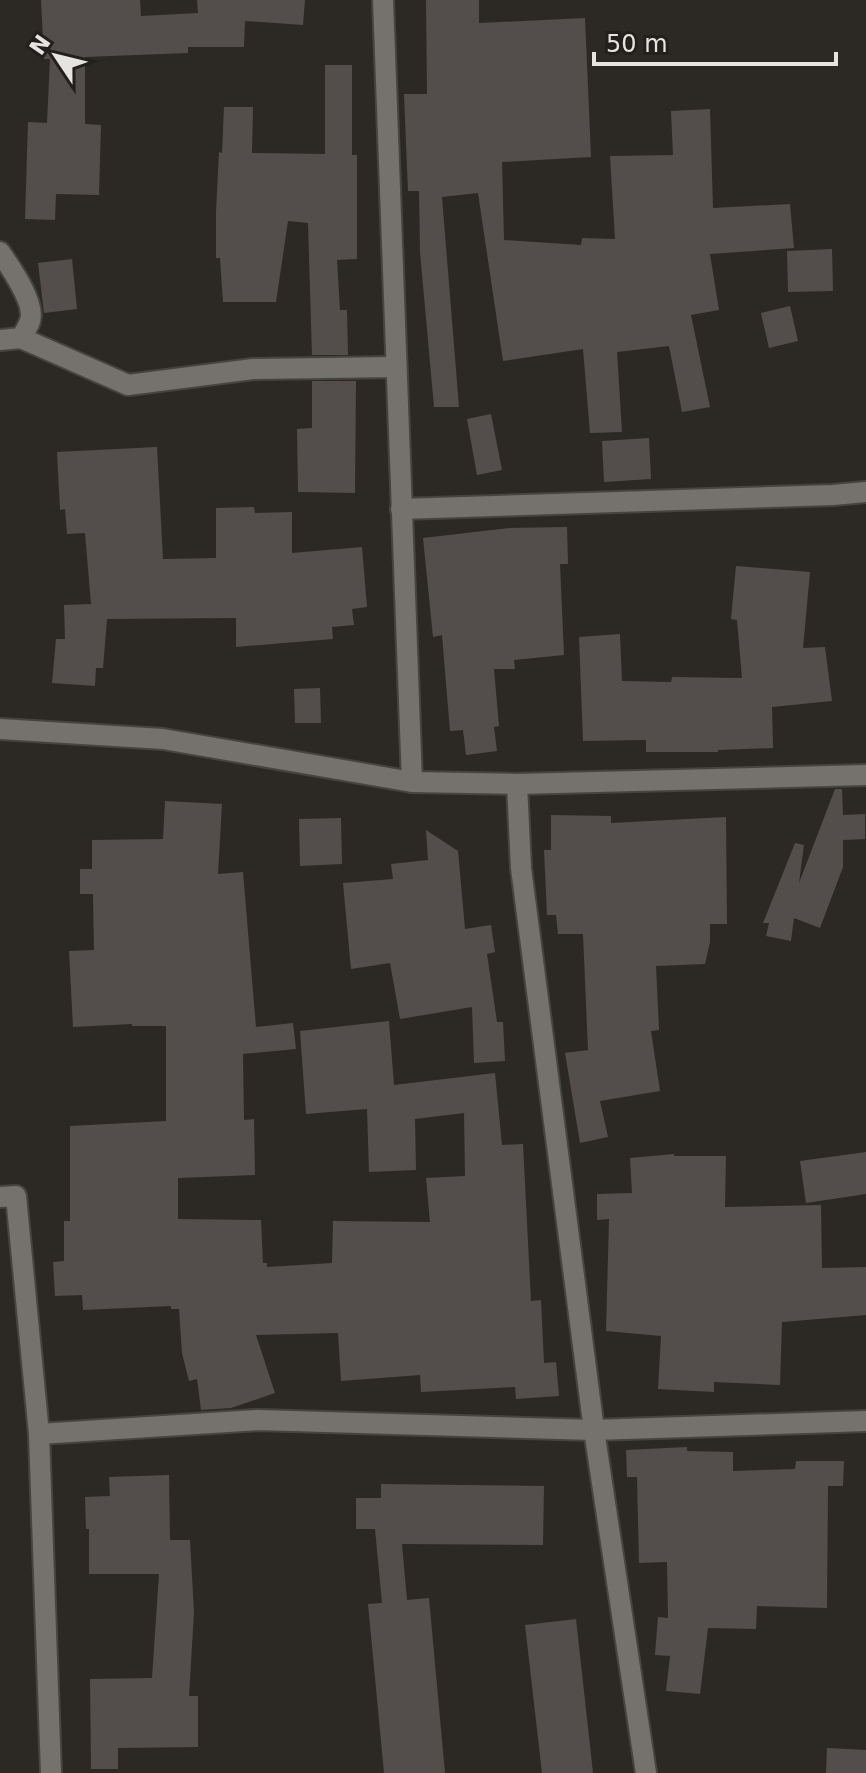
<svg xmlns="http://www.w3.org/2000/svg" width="866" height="1773" viewBox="0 0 866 1773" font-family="'DejaVu Sans',sans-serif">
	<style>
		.building { fill: #534e4c }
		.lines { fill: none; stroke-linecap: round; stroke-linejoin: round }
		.street-casing { stroke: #464441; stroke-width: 24 }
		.street { stroke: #75726e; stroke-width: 20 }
	</style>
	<rect width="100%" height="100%" fill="#2c2925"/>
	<g class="building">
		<path d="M 41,0 L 140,0 L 141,16 L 198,13 L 197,0 L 305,0 L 303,25 L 245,21 L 244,47 L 188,47 L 188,53 L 85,57 L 85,124 L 101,125 L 99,195 L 56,194 L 55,220 L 25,219 L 28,122 L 47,123 L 50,59 L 44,59 Z"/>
		<path d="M 426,0 L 479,0 L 479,23 L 585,18 L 591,157 L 502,162 L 504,240 L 581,245 L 582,238 L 615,239 L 610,156 L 673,155 L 671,111 L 710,109 L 713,208 L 790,204 L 794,248 L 710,254 L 719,310 L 691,315 L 710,407 L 682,412 L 669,346 L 617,352 L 622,432 L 590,433 L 583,349 L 503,361 L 478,193 L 442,197 L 459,407 L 434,407 L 420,252 L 419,191 L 408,191 L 404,94 L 427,94 Z"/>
		<path d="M 325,65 L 352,65 L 352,155 L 357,155 L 357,259 L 337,260 L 340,310 L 347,310 L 348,355 L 312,355 L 308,223 L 288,221 L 276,302 L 223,302 L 220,258 L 216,258 L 216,212 L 219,152 L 222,153 L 224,107 L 253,107 L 252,153 L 325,154 Z"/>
		<path d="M 832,249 L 833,291 L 788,292 L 787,251 Z"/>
		<path d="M 72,259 L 77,309 L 44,313 L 38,263 Z"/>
		<path d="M 790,306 L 798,341 L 769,348 L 761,313 Z"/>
		<path d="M 312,381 L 356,381 L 355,493 L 298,492 L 297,429 L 312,428 Z"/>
		<path d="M 491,414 L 502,470 L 477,475 L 467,419 Z"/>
		<path d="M 649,438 L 651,479 L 604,482 L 602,441 Z"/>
		<path d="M 157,447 L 163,559 L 216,558 L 216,508 L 254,507 L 255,513 L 292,512 L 292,553 L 362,547 L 367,607 L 352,609 L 354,625 L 332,627 L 333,639 L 236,647 L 236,618 L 107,619 L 103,668 L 96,668 L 95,686 L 52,683 L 56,639 L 65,639 L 64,605 L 91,604 L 85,533 L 67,534 L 65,509 L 60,510 L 57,452 Z"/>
		<path d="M 567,527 L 568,564 L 560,564 L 564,655 L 514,660 L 515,669 L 494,669 L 499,726 L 494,727 L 497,751 L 466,755 L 463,730 L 450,731 L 442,635 L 433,637 L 423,538 L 509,528 Z"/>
		<path d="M 736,566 L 810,572 L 803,648 L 825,647 L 832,701 L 772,707 L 773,748 L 718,750 L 718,752 L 646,752 L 646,740 L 583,741 L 579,637 L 620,634 L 622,681 L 671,682 L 672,677 L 742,678 L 737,620 L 731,619 Z"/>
		<path d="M 320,688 L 321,723 L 295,723 L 294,689 Z"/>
		<path d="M 835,789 L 842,789 L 843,815 L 865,814 L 865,839 L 843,840 L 843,867 L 820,928 L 794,918 L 791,941 L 766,936 L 769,923 L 763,923 L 795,843 L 804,845 L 799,883 Z"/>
		<path d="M 165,801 L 222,804 L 218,874 L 243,872 L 256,1027 L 293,1023 L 296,1049 L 243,1054 L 244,1120 L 254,1119 L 255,1175 L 178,1178 L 178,1219 L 261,1220 L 263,1263 L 267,1263 L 267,1267 L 332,1263 L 333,1221 L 430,1222 L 426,1178 L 465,1176 L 464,1113 L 415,1119 L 416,1170 L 369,1172 L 367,1109 L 306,1114 L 300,1031 L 389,1021 L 394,1085 L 495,1073 L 502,1145 L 523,1144 L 531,1301 L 541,1300 L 544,1363 L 556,1362 L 559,1396 L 516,1399 L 515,1387 L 421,1392 L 420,1375 L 341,1381 L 338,1333 L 256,1335 L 275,1393 L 231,1408 L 201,1410 L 197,1379 L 189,1381 L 182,1353 L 179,1309 L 171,1309 L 171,1306 L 83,1310 L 82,1295 L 55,1296 L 53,1262 L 64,1261 L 64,1221 L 70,1221 L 70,1126 L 166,1121 L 166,1026 L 132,1026 L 132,1024 L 73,1027 L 69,951 L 94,950 L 93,894 L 80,894 L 80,869 L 92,869 L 92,840 L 163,839 Z"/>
		<path d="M 551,815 L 611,816 L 611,823 L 726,817 L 727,924 L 710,924 L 710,942 L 705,964 L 656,966 L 659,1030 L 651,1031 L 660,1091 L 600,1101 L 608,1137 L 580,1143 L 565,1053 L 588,1050 L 583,934 L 558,934 L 556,915 L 547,915 L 544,850 L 551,850 Z"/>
		<path d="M 341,818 L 342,864 L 300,866 L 299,819 Z"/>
		<path d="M 426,830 L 458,851 L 465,929 L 491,925 L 495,952 L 487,954 L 497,1022 L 503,1022 L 505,1061 L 474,1063 L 472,1007 L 400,1019 L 390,963 L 351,969 L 343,883 L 393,879 L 391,864 L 428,860 Z"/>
		<path d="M 866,1152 L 866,1194 L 806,1203 L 800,1161 Z"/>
		<path d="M 674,1154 L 674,1156 L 726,1156 L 725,1207 L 821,1205 L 822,1268 L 866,1267 L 866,1315 L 782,1322 L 780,1385 L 714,1382 L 714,1392 L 658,1389 L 661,1336 L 606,1331 L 609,1219 L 597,1220 L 597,1194 L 632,1193 L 630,1158 Z"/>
		<path d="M 687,1447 L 687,1451 L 733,1452 L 733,1471 L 795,1469 L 796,1461 L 844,1461 L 843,1486 L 828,1486 L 827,1608 L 757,1606 L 756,1629 L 708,1628 L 700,1694 L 666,1691 L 670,1656 L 655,1655 L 658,1617 L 668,1618 L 667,1562 L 639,1563 L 637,1477 L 627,1477 L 626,1450 Z"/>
		<path d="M 169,1475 L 170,1540 L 190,1540 L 194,1612 L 189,1696 L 198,1696 L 198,1747 L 118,1748 L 118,1769 L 91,1769 L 90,1679 L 152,1678 L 159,1574 L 89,1574 L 89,1529 L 86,1529 L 85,1497 L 110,1496 L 109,1477 Z"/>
		<path d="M 381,1484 L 544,1486 L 543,1545 L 402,1544 L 407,1600 L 429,1598 L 445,1773 L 384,1773 L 368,1604 L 382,1603 L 375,1529 L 356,1529 L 356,1498 L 381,1498 Z"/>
		<path d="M 576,1619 L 593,1773 L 542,1773 L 525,1625 Z"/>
		<path d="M 827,1748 L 866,1750 L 866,1773 L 826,1773 Z"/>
	</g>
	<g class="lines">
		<g class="street-casing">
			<g id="street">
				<path d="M 383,0 L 412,782 L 517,784 L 521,868 L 594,1430 L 646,1773"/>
				<path d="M 0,252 C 10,267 36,303 30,321 C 28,327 24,333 21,338 L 0,340"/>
				<path d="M 21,338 L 128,385 L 253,369 L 396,367"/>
				<path d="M 401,509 L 833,495 L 866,492"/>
				<path d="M 0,729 L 163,739 L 412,782"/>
				<path d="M 517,784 L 866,775"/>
				<path d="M 0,1197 L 16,1196 L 39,1434 L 51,1773"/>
				<path d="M 39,1434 L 258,1420 L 594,1430 L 866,1421"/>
			</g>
		</g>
		<use href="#street" class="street"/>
	</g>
	<g transform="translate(56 56) rotate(305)" stroke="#221f1c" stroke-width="6" paint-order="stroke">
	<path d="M0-6L14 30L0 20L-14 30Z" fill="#e6e4e1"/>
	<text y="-12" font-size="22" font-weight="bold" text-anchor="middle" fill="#e6e4e1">N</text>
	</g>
	<path d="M594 52v12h242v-12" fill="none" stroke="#e6e4e1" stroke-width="4"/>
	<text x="606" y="52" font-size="24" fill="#e6e4e1" stroke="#221f1c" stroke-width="6" paint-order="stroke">50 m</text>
</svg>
